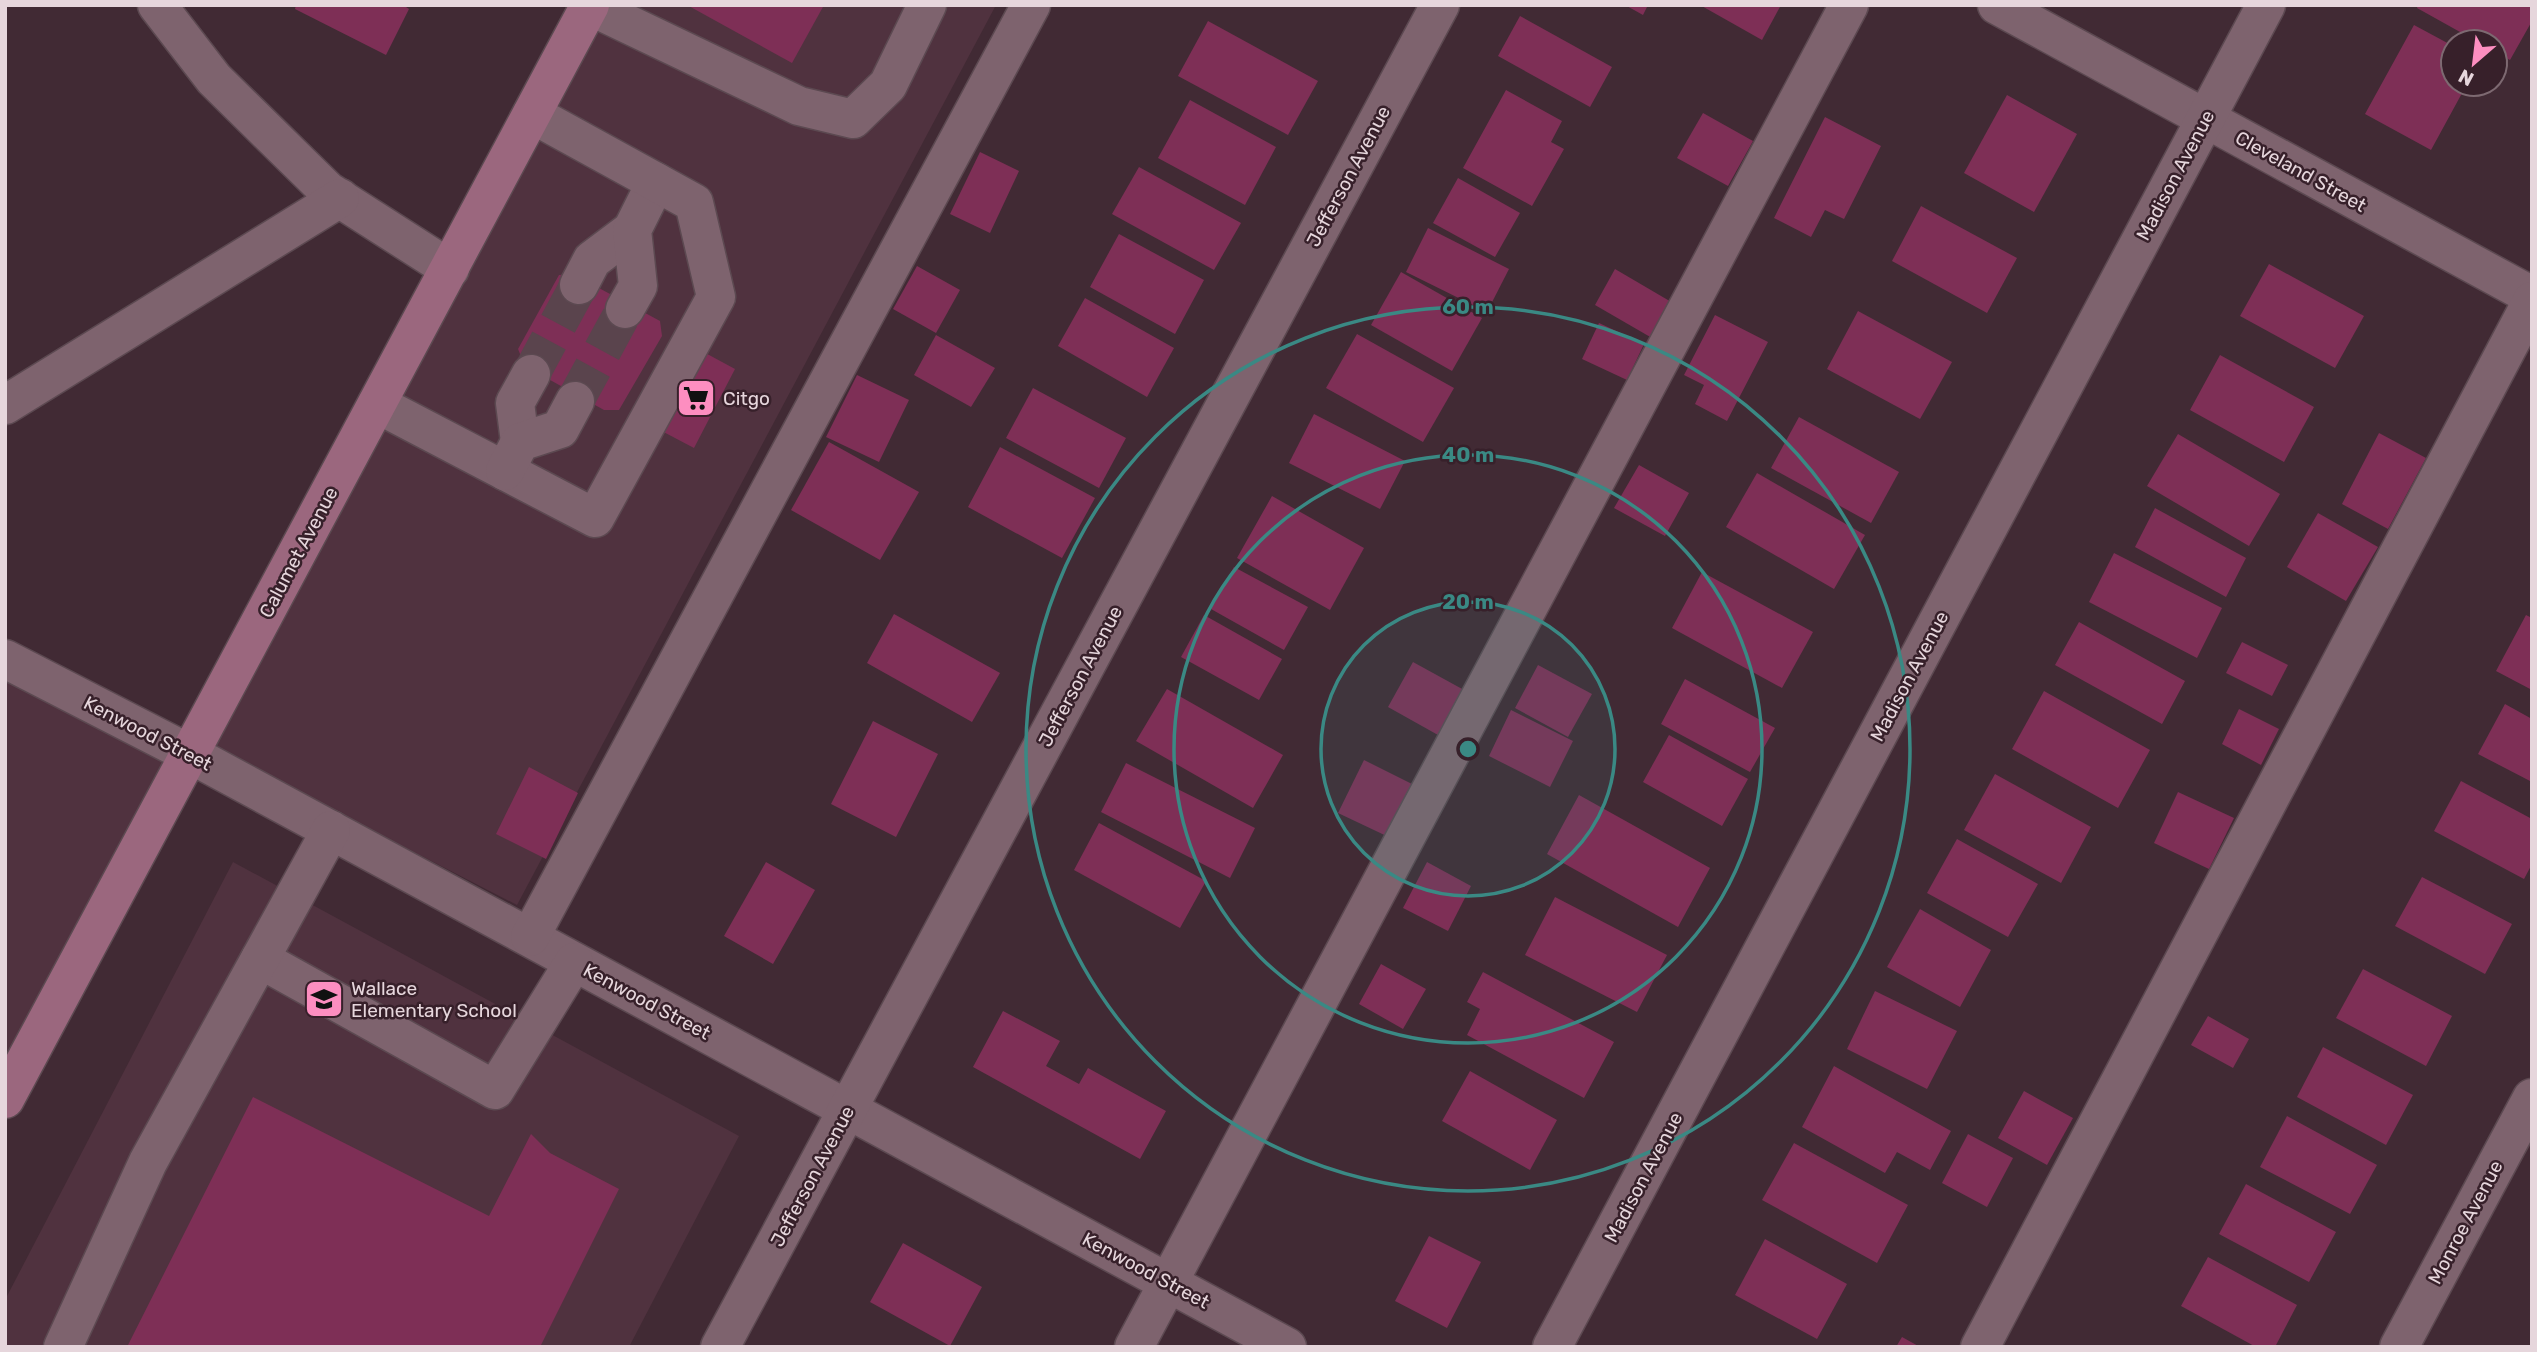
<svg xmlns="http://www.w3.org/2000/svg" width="2537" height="1352" viewBox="0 0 2537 1352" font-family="Rubik,sans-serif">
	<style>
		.built { fill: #50323f }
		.building { fill: #7e2f56 }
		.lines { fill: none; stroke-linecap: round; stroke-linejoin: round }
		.minor-tunnel { stroke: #5a444d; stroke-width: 38; stroke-dasharray: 38 19; stroke-linecap: butt }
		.minor-casing { stroke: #5c4951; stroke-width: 41 }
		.major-casing { stroke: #5c4951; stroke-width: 41 }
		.minor { stroke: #7e636e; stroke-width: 38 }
		.major { stroke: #9b677e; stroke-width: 38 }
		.ring { fill: none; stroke: #3a8984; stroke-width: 3.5 }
		.labels { text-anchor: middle; stroke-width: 5; stroke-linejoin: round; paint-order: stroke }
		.street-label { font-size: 19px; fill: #e6d6dc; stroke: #37202a }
		.poi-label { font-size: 19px; fill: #e6d6dc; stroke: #37202a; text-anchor: start }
		.centre { fill: #3a8984; stroke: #37202a; stroke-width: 3.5 }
		.ring-label { font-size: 21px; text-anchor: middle; font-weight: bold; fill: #3a8984; stroke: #37202a; stroke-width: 5; stroke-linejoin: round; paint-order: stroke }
	</style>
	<rect width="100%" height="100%" fill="#412a34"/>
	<g class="built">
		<path d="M 601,5 L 996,5 L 517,905 L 208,746 Z"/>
		<path d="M 5,678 L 170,761 L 5,1066 Z"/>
		<path d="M 233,862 L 739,1136 L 629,1347 L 5,1347 L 5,1300 Z"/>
	</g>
	<g class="building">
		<path d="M 296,5 L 403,5 L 409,9 L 386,55 L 295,9 Z"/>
		<path d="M 687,5 L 824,5 L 792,63 Z"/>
		<path d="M 1625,5 L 1648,5 L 1643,15 Z"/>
		<path d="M 1700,5 L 1781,5 L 1762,40 Z"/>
		<path d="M 2418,5 L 2532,5 L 2532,21 L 2510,60 L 2495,52 L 2495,42 L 2478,42 L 2417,8 Z"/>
		<path d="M 1520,16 L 1612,67 L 1590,107 L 1498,56 Z"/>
		<path d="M 1208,21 L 1318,81 L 1288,135 L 1178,76 Z"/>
		<path d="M 2414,25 L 2453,46 L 2453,84 L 2467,84 L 2431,150 L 2365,114 Z"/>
		<path d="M 1506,90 L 1562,121 L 1551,142 L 1564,149 L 1532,206 L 1463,168 Z"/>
		<path d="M 2007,95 L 2077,134 L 2034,212 L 1964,173 Z"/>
		<path d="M 1190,100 L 1276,147 L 1245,205 L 1158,158 Z"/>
		<path d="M 1703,113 L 1753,141 L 1728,186 L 1677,158 Z"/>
		<path d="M 1825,117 L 1881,146 L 1844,219 L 1825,210 L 1811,237 L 1774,218 Z"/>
		<path d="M 980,152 L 1019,171 L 990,233 L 950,214 Z"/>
		<path d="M 1139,167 L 1241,223 L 1214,270 L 1112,214 Z"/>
		<path d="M 1458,178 L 1520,213 L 1495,257 L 1433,223 Z"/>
		<path d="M 1921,206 L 2017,258 L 1987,313 L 1892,261 Z"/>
		<path d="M 1428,228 L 1509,269 L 1487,312 L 1406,272 Z"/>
		<path d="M 1119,234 L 1204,280 L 1175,334 L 1090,287 Z"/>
		<path d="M 2269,264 L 2364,316 L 2335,368 L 2240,316 Z"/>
		<path d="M 917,266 L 960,290 L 936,333 L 893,309 Z"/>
		<path d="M 1615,269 L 1673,303 L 1652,338 L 1595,305 Z"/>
		<path d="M 1401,272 L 1482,318 L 1452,371 L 1371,325 Z"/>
		<path d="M 573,274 L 660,321 L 662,336 L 619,410 L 604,410 L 525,366 L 518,349 L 559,275 Z"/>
		<path d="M 1085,298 L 1174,348 L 1147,397 L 1058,346 Z"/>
		<path d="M 1858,311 L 1952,362 L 1920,419 L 1827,369 Z"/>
		<path d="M 1715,315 L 1768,342 L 1727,421 L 1695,404 L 1704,385 L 1684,375 Z"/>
		<path d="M 1599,323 L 1644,344 L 1627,380 L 1582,359 Z"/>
		<path d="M 1357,334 L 1454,388 L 1423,442 L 1326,388 Z"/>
		<path d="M 936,335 L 995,368 L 971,407 L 914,375 Z"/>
		<path d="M 698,349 L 735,369 L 694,448 L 656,428 Z"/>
		<path d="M 2220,355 L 2314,407 L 2284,462 L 2190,410 Z"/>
		<path d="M 857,375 L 909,400 L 879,462 L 826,437 Z"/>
		<path d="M 1033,388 L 1126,438 L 1099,488 L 1006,438 Z"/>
		<path d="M 1314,414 L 1405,461 L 1380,509 L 1289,463 Z"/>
		<path d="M 1799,417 L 1899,472 L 1871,523 L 1771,468 Z"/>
		<path d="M 2379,433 L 2426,458 L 2388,529 L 2342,504 Z"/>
		<path d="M 2178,434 L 2280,494 L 2249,546 L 2147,486 Z"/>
		<path d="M 829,442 L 919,492 L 880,560 L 791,510 Z"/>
		<path d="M 1000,447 L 1095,498 L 1062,558 L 968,507 Z"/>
		<path d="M 1639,465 L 1689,493 L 1665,536 L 1614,508 Z"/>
		<path d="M 1757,473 L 1865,535 L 1834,589 L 1726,527 Z"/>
		<path d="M 1272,496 L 1364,548 L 1330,610 L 1237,558 Z"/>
		<path d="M 2155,508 L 2246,558 L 2226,597 L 2135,547 Z"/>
		<path d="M 2318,513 L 2378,547 L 2346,601 L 2287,567 Z"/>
		<path d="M 2114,553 L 2222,608 L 2197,658 L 2089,602 Z"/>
		<path d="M 1234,567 L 1308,607 L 1284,650 L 1211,609 Z"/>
		<path d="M 1702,572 L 1813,632 L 1782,688 L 1672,628 Z"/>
		<path d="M 894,614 L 1000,673 L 972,722 L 867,663 Z"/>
		<path d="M 1204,615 L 1282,659 L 1259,700 L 1181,657 Z"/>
		<path d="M 2526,615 L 2532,618 L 2532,690 L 2496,671 Z"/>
		<path d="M 2079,622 L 2185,681 L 2162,724 L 2055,665 Z"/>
		<path d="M 2242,642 L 2288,665 L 2272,696 L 2226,673 Z"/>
		<path d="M 1413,662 L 1464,690 L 1438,735 L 1388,707 Z"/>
		<path d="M 1538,665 L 1592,694 L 1568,737 L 1515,708 Z"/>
		<path d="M 1685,679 L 1775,728 L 1750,772 L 1661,724 Z"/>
		<path d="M 1167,689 L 1283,755 L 1253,808 L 1136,741 Z"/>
		<path d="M 2044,691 L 2150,750 L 2118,808 L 2012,749 Z"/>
		<path d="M 2505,704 L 2532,719 L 2532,782 L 2478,754 Z"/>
		<path d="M 2239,709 L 2279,729 L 2261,765 L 2222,744 Z"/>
		<path d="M 1511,710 L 1573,741 L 1550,787 L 1489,756 Z"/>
		<path d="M 873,721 L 938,754 L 896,837 L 831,804 Z"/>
		<path d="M 1669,735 L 1748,779 L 1722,826 L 1643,782 Z"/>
		<path d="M 1364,760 L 1420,788 L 1395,840 L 1338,813 Z"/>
		<path d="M 1126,763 L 1255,828 L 1230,878 L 1101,812 Z"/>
		<path d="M 529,767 L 578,793 L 546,859 L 496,834 Z"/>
		<path d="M 1995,774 L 2091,827 L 2061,883 L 1964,830 Z"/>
		<path d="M 2461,781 L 2532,819 L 2532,864 L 2524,879 L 2434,831 Z"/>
		<path d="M 2178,792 L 2234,818 L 2209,869 L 2154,843 Z"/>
		<path d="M 1579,795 L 1710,868 L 1678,927 L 1547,854 Z"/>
		<path d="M 1099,823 L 1206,881 L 1180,928 L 1074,870 Z"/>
		<path d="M 1957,839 L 2038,884 L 2008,937 L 1927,893 Z"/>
		<path d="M 766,862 L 815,890 L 773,964 L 724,936 Z"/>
		<path d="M 1427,862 L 1471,886 L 1448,931 L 1403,908 Z"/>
		<path d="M 2422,877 L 2512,924 L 2485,974 L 2395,926 Z"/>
		<path d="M 1555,897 L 1667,955 L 1637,1012 L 1525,955 Z"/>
		<path d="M 1920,909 L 1991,950 L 1960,1007 L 1887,967 Z"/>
		<path d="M 1381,964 L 1426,989 L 1403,1029 L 1359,1004 Z"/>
		<path d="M 2363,969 L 2452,1016 L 2426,1066 L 2336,1018 Z"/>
		<path d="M 1483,972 L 1614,1042 L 1584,1098 L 1467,1035 L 1480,1009 L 1467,1002 Z"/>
		<path d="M 1875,991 L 1957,1031 L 1927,1089 L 1847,1049 Z"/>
		<path d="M 1003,1011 L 1060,1041 L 1046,1066 L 1079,1084 L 1088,1068 L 1166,1111 L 1140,1159 L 973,1067 Z"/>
		<path d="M 2208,1016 L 2249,1039 L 2233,1068 L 2191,1045 Z"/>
		<path d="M 2323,1047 L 2413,1095 L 2386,1145 L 2297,1097 Z"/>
		<path d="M 1834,1066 L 1951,1131 L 1930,1170 L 1897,1152 L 1885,1173 L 1802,1127 Z"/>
		<path d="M 1470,1071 L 1557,1120 L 1530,1170 L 1442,1121 Z"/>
		<path d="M 2024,1091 L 2073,1118 L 2047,1165 L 1998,1138 Z"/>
		<path d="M 253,1097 L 489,1216 L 531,1134 L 550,1153 L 619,1189 L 540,1347 L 127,1347 Z"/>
		<path d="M 2287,1116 L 2377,1165 L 2350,1214 L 2260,1167 Z"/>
		<path d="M 1968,1134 L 2013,1158 L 1987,1207 L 1942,1183 Z"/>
		<path d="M 1794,1143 L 1908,1205 L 1877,1263 L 1762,1200 Z"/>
		<path d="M 2246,1184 L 2336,1232 L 2309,1282 L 2219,1234 Z"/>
		<path d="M 1429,1236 L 1481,1262 L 1447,1328 L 1395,1301 Z"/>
		<path d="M 1765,1239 L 1847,1284 L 1817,1339 L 1735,1295 Z"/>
		<path d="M 903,1243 L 982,1287 L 950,1346 L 870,1302 Z"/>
		<path d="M 2208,1257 L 2297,1305 L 2275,1347 L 2256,1347 L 2181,1306 Z"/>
		<path d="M 1902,1337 L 1920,1347 L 1896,1347 Z"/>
	</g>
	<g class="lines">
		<g class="minor-tunnel">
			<path d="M 531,374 L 579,285"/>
			<path d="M 575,401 L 625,309"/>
		</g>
		<g class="minor-casing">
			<g id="minor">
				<path d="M 157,5 L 214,79 L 328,191 L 450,269"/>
				<path d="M 1997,5 L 2532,296"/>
				<path d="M 590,6 L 799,106 L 853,119 L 888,85 L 927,5"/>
				<path d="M 579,285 L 592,260 L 632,230"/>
				<path d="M 625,309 L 638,286 L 632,230 L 656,182"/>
				<path d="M 377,404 L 595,518 L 716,297 L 694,203 L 532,114"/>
				<path d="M 5,405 L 340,198"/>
				<path d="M 520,442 L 515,403 L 531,374"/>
				<path d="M 505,471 L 520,442 L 560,429 L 575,401"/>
				<path d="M 5,659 L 190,754 L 1287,1347"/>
				<path d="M 530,937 L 1031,5"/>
				<path d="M 260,959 L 495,1090 L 574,962"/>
				<path d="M 63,1347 L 148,1162 L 331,830"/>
				<path d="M 720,1347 L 1440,5"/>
				<path d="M 1134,1347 L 1849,5"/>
				<path d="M 1552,1347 L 2266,5"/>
				<path d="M 1980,1347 L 2532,301"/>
				<path d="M 2399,1347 L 2532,1098"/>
			</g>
		</g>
		<g class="major-casing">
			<path id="major" d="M 5,1099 L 590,5"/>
		</g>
		<use href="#minor" class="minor"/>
		<use href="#major" class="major"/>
	</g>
	<circle cx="1468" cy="749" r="147" fill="#3a8984" fill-opacity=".12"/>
	<g class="ring">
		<circle cx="1468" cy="749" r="147"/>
		<circle cx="1468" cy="749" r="294"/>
		<circle cx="1468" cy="749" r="442"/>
	</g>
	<defs>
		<g id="supermarket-square" transform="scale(2.0125)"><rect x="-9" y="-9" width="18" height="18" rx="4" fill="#fd8ec0" stroke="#37202a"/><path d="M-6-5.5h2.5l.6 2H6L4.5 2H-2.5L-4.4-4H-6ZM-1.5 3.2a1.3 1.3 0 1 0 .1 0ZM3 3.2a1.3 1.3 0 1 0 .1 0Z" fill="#111"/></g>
		<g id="school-square" transform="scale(2.0125)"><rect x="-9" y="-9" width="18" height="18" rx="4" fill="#fd8ec0" stroke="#37202a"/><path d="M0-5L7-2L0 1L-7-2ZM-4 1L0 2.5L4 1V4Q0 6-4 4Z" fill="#111"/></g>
	</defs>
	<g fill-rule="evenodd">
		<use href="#supermarket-square" x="696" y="398"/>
		<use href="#school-square" x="324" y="999"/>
	</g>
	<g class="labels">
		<g class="street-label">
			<text transform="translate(2301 171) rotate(29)" y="7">Cleveland Street</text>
			<text transform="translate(2175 175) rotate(-62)" y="7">Madison Avenue</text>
			<text transform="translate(1348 176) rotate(-62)" y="7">Jefferson Avenue</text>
			<text transform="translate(298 552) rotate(-62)" y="7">Calumet Avenue</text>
			<text transform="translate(1080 676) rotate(-62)" y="7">Jefferson Avenue</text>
			<text transform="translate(1909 676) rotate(-62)" y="7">Madison Avenue</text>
			<text transform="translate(148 733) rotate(27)" y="7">Kenwood Street</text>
			<text transform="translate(647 1001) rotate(28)" y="7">Kenwood Street</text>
			<text transform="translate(812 1176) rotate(-62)" y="7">Jefferson Avenue</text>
			<text transform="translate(1643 1177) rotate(-62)" y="7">Madison Avenue</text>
			<text transform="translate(2465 1222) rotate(-62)" y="7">Monroe Avenue</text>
			<text transform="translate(1146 1270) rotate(28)" y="7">Kenwood Street</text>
		</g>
		<g class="poi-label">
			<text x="723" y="405">Citgo</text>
			<text x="351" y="995">Wallace<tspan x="351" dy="22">Elementary School</tspan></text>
		</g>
	</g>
	<circle cx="1468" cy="749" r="10" class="centre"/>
	<g class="ring-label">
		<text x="1468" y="314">60 m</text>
		<text x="1468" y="462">40 m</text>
		<text x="1468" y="609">20 m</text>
	</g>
	<rect width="2537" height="1352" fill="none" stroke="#e6d6dc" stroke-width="14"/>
	<g transform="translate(2474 63) rotate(208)"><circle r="33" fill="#37202a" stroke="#7d6971" stroke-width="2"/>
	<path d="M0-5L12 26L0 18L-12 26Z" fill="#fd8ec0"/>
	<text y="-10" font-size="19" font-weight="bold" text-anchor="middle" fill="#e6d6dc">N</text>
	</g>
</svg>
